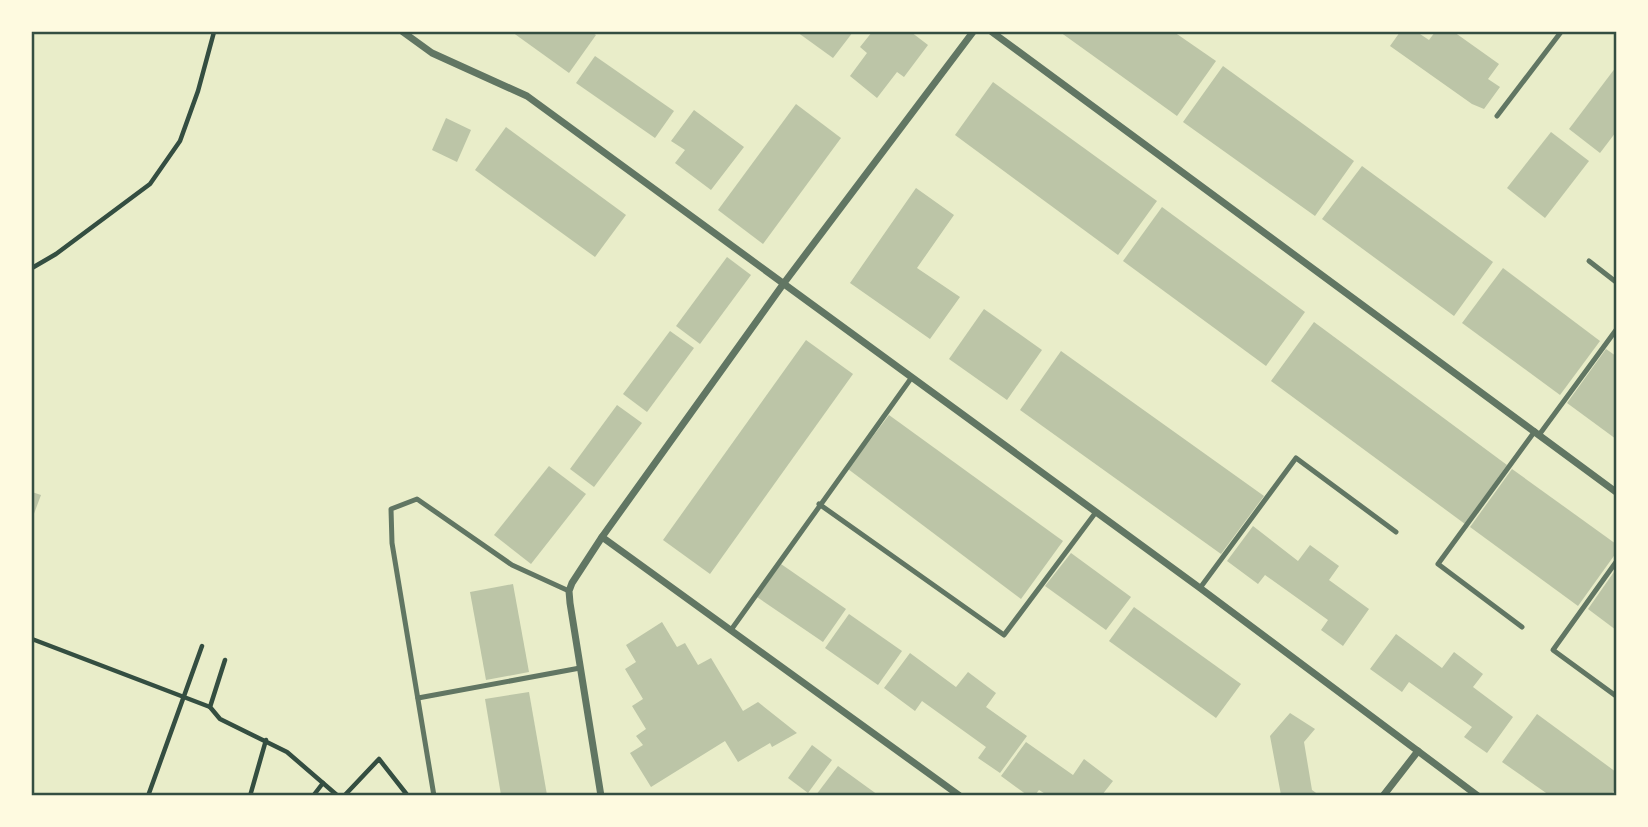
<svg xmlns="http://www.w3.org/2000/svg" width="1648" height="827" viewBox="0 0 1648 827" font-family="'IBM Plex Serif',serif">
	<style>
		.building { fill: #bcc5a7 }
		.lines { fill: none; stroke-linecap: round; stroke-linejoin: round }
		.path { stroke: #344e41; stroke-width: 4.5 }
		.service { stroke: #617663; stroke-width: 5 }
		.minor { stroke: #617663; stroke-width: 7 }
		.neatline { fill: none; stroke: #344e41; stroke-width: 2.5 }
	</style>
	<rect width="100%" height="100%" fill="#e9edc9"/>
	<g class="building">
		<path d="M 512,32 L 591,32 L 596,35 L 569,73 Z"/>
		<path d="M 797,32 L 853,32 L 833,58 Z"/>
		<path d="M 872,32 L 911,32 L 928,45 L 904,77 L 897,72 L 877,98 L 850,76 L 867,53 L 860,47 Z"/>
		<path d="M 1060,32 L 1174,32 L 1216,61 L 1177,116 Z"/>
		<path d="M 1400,32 L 1417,32 L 1429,40 L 1435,32 L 1454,32 L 1499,64 L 1488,79 L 1500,87 L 1484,109 L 1472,104 L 1390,46 Z"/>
		<path d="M 595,56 L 674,111 L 655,138 L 576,83 Z"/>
		<path d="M 1223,66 L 1354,161 L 1315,216 L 1183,122 Z"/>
		<path d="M 1616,67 L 1616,132 L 1600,153 L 1569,129 Z"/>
		<path d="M 993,82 L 1157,201 L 1118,255 L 955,135 Z"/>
		<path d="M 796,104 L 841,138 L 763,244 L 718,210 Z"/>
		<path d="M 694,110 L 744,147 L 711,190 L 675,163 L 685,150 L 671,141 Z"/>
		<path d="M 446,118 L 471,130 L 457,162 L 432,150 Z"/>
		<path d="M 506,127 L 626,215 L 595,257 L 475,170 Z"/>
		<path d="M 1551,132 L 1589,161 L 1545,218 L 1507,188 Z"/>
		<path d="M 1362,166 L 1493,262 L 1454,316 L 1322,219 Z"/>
		<path d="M 916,188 L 954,215 L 917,268 L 960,297 L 930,339 L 850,283 Z"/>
		<path d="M 1162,207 L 1305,312 L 1266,366 L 1123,261 Z"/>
		<path d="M 727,257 L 751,275 L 700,344 L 676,326 Z"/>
		<path d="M 1503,268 L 1600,341 L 1560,395 L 1462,323 Z"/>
		<path d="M 984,309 L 1042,350 L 1007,400 L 949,359 Z"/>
		<path d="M 1314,322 L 1507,465 L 1465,524 L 1271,381 Z"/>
		<path d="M 670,331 L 694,348 L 647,412 L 623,394 Z"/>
		<path d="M 806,340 L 853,374 L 710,574 L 663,540 Z"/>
		<path d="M 1606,349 L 1616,356 L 1616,439 L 1567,403 Z"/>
		<path d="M 1061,351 L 1264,496 L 1221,554 L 1020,410 Z"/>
		<path d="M 617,405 L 642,423 L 594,487 L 570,469 Z"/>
		<path d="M 889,415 L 1063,541 L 1021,599 L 848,469 Z"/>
		<path d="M 549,466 L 586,494 L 531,564 L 494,535 Z"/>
		<path d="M 1512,469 L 1616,544 L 1616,553 L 1578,606 L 1470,527 Z"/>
		<path d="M 32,492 L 41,495 L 32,519 Z"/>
		<path d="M 1253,526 L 1298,561 L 1310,545 L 1339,566 L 1329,580 L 1369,609 L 1343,646 L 1321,630 L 1328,620 L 1265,575 L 1258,584 L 1227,561 Z"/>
		<path d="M 1071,553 L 1131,597 L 1106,630 L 1045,586 Z"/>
		<path d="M 781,564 L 846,609 L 823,642 L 757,597 Z"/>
		<path d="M 1616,569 L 1616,630 L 1588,609 Z"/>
		<path d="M 513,584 L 529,672 L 486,680 L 470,592 Z"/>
		<path d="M 1134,607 L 1241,684 L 1216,718 L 1109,641 Z"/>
		<path d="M 849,614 L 902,651 L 878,685 L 825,648 Z"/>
		<path d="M 662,622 L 677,647 L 685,643 L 698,665 L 711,658 L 743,711 L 758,702 L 797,733 L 772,747 L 770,743 L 738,762 L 725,741 L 651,787 L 630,753 L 643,745 L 636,736 L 646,729 L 632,706 L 643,699 L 625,669 L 636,662 L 626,645 Z"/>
		<path d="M 1396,634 L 1442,668 L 1454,652 L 1483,674 L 1473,687 L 1513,717 L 1487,753 L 1464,737 L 1472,727 L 1409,682 L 1402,692 L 1370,669 Z"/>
		<path d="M 910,653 L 956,687 L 968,672 L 996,693 L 986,707 L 1027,736 L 1000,773 L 978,758 L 986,747 L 922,701 L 915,711 L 884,688 Z"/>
		<path d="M 529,692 L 547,795 L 501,795 L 485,699 Z"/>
		<path d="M 1290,713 L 1315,729 L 1304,742 L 1312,790 L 1319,795 L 1281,795 L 1270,736 Z"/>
		<path d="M 1537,714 L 1616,772 L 1616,788 L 1611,795 L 1549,795 L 1502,762 Z"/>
		<path d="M 1026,742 L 1073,775 L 1084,759 L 1113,781 L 1102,795 L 1047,795 L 1039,790 L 1035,795 L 1027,795 L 1001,776 Z"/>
		<path d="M 812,745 L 832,760 L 808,793 L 788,778 Z"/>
		<path d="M 838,766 L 878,795 L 816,795 Z"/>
	</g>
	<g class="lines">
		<g class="path">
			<path d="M 32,268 L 56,254 L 150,184 L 180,141 L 198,91 L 214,32"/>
			<path d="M 32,639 L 210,707"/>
			<path d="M 225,660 L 210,707 L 220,719 L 287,752 L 338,796"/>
			<path d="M 148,796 L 202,646"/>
			<path d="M 250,796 L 266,740"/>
			<path d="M 313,796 L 323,783"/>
			<path d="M 344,796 L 379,759 L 408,796"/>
		</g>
		<g class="service">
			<path d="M 1497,116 L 1561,32"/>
			<path d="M 1589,261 L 1616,282"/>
			<path d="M 1539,435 L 1616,330"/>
			<path d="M 819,504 L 1004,635 L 1096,512"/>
			<path d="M 1616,562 L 1553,650 L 1616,696"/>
			<path d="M 1200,588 L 1296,458 L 1396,532"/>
			<path d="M 1522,627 L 1438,564 L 1535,431"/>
			<path d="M 731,630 L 912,377"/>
			<path d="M 418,698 L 580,668"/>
			<path d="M 434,796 L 392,543 L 391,509 L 417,499 L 512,565 L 569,591"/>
		</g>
		<g class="minor">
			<path d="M 403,32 L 432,53 L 527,96 L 1200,588 L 1478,796"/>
			<path d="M 992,32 L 1616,492"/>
			<path d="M 602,537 L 960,796"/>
			<path d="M 601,796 L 570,603 L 569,591 L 572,583 L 602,537 L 784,283 L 973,32"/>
			<path d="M 1383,796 L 1418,751"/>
		</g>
	</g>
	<rect width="1648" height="827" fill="none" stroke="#fefae0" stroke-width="66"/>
	<rect x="33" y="33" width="1582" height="761" class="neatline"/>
</svg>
